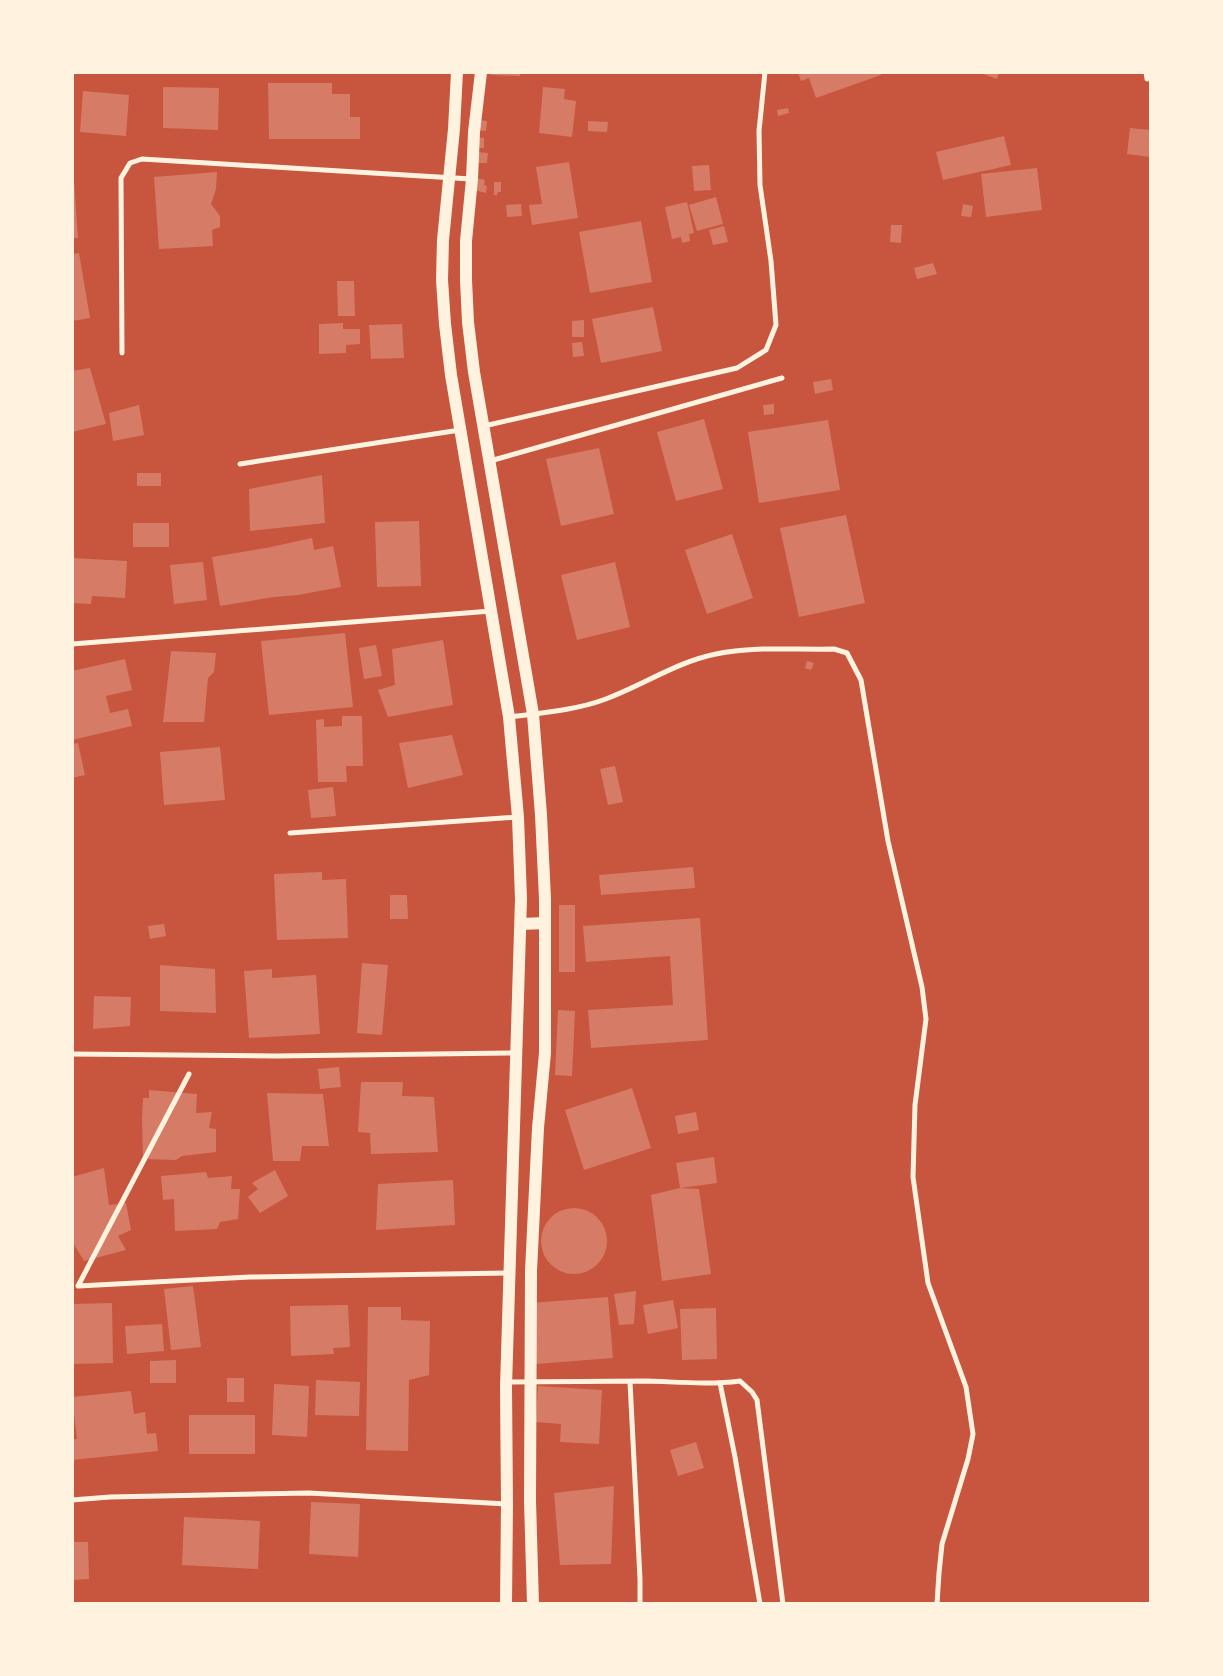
<svg xmlns="http://www.w3.org/2000/svg" width="1223" height="1676" viewBox="0 0 1223 1676" font-family="'Titillium Web',sans-serif">
	<style>
		.building { fill: #d67c66 }
		.lines { fill: none; stroke-linecap: round; stroke-linejoin: round }
		.minor { stroke: #fff3e0; stroke-width: 5 }
		.primary { stroke: #fff3e0; stroke-width: 12 }
	</style>
	<rect width="100%" height="100%" fill="#c8553d"/>
	<g class="building">
		<path d="M 491,72 L 520,72 L 520,76 L 491,75 Z"/>
		<path d="M 798,72 L 880,72 L 881,75 L 816,98 L 809,78 L 801,81 Z"/>
		<path d="M 978,72 L 999,72 L 997,79 Z"/>
		<path d="M 268,83 L 332,83 L 332,94 L 350,94 L 350,117 L 360,117 L 360,139 L 269,139 Z"/>
		<path d="M 163,87 L 219,88 L 218,130 L 163,128 Z"/>
		<path d="M 543,87 L 565,89 L 564,99 L 576,101 L 572,137 L 539,133 Z"/>
		<path d="M 83,91 L 129,95 L 126,136 L 80,132 Z"/>
		<path d="M 788,108 L 789,113 L 778,116 L 777,110 Z"/>
		<path d="M 478,120 L 487,121 L 486,131 L 477,130 Z"/>
		<path d="M 588,121 L 608,122 L 607,132 L 588,131 Z"/>
		<path d="M 1130,128 L 1150,130 L 1150,157 L 1127,154 Z"/>
		<path d="M 1004,136 L 1011,165 L 943,180 L 936,152 Z"/>
		<path d="M 476,137 L 484,138 L 484,148 L 475,148 Z"/>
		<path d="M 478,152 L 488,153 L 487,163 L 477,163 Z"/>
		<path d="M 569,162 L 578,218 L 532,225 L 529,205 L 542,204 L 536,167 Z"/>
		<path d="M 709,165 L 711,190 L 694,191 L 692,166 Z"/>
		<path d="M 1037,168 L 1042,210 L 986,217 L 981,174 Z"/>
		<path d="M 217,172 L 216,189 L 211,204 L 220,216 L 220,227 L 212,230 L 213,246 L 159,249 L 154,177 Z"/>
		<path d="M 476,178 L 485,180 L 484,185 L 487,186 L 486,193 L 474,190 Z"/>
		<path d="M 72,181 L 74,181 L 78,238 L 72,238 Z"/>
		<path d="M 494,182 L 501,182 L 501,192 L 498,192 L 497,195 L 494,195 Z"/>
		<path d="M 716,197 L 723,224 L 697,231 L 689,205 Z"/>
		<path d="M 687,202 L 694,233 L 689,234 L 690,241 L 682,243 L 681,237 L 672,239 L 665,207 Z"/>
		<path d="M 521,204 L 522,216 L 507,217 L 506,205 Z"/>
		<path d="M 963,204 L 973,206 L 971,217 L 961,216 Z"/>
		<path d="M 641,221 L 652,282 L 590,293 L 579,232 Z"/>
		<path d="M 891,225 L 902,225 L 901,243 L 890,242 Z"/>
		<path d="M 724,226 L 728,242 L 713,245 L 709,230 Z"/>
		<path d="M 79,253 L 90,318 L 72,321 L 72,254 Z"/>
		<path d="M 933,263 L 937,274 L 917,279 L 914,268 Z"/>
		<path d="M 337,281 L 354,281 L 355,316 L 338,316 Z"/>
		<path d="M 653,307 L 662,351 L 601,363 L 592,319 Z"/>
		<path d="M 584,320 L 584,337 L 572,337 L 572,321 Z"/>
		<path d="M 343,323 L 343,329 L 360,329 L 360,344 L 346,345 L 346,353 L 319,354 L 319,324 Z"/>
		<path d="M 402,324 L 404,358 L 371,359 L 369,325 Z"/>
		<path d="M 582,342 L 584,356 L 573,357 L 572,343 Z"/>
		<path d="M 90,368 L 106,424 L 72,432 L 72,371 Z"/>
		<path d="M 831,379 L 833,390 L 815,394 L 813,382 Z"/>
		<path d="M 774,404 L 774,414 L 764,415 L 763,405 Z"/>
		<path d="M 139,405 L 144,435 L 113,441 L 109,413 Z"/>
		<path d="M 704,419 L 723,489 L 676,501 L 657,432 Z"/>
		<path d="M 828,420 L 840,490 L 759,503 L 748,432 Z"/>
		<path d="M 599,448 L 614,514 L 561,526 L 546,459 Z"/>
		<rect x="137" y="473" width="24" height="13"/>
		<path d="M 322,475 L 325,523 L 250,531 L 249,489 Z"/>
		<path d="M 846,515 L 865,603 L 799,617 L 780,528 Z"/>
		<path d="M 419,521 L 421,586 L 377,587 L 375,522 Z"/>
		<rect x="133" y="523" width="36" height="24"/>
		<path d="M 732,534 L 753,598 L 707,614 L 685,550 Z"/>
		<path d="M 312,538 L 314,550 L 333,546 L 341,587 L 298,595 L 274,597 L 220,606 L 212,557 L 266,548 Z"/>
		<path d="M 72,558 L 127,561 L 125,598 L 92,596 L 91,604 L 72,603 Z"/>
		<path d="M 203,562 L 207,600 L 174,604 L 170,565 Z"/>
		<path d="M 615,562 L 630,627 L 577,640 L 561,575 Z"/>
		<path d="M 345,633 L 353,707 L 269,715 L 261,641 Z"/>
		<path d="M 443,640 L 453,705 L 388,717 L 378,690 L 395,685 L 392,649 Z"/>
		<path d="M 376,645 L 382,676 L 364,679 L 359,648 Z"/>
		<path d="M 171,651 L 216,653 L 214,672 L 208,678 L 204,722 L 163,722 Z"/>
		<path d="M 125,659 L 132,690 L 106,696 L 110,713 L 128,709 L 132,726 L 72,740 L 72,671 Z"/>
		<path d="M 807,661 L 814,663 L 811,670 L 805,668 Z"/>
		<path d="M 342,716 L 362,716 L 363,766 L 346,766 L 347,782 L 318,782 L 316,720 L 324,719 L 324,727 L 342,726 Z"/>
		<path d="M 452,735 L 463,775 L 408,788 L 399,743 Z"/>
		<path d="M 78,743 L 85,775 L 72,778 L 72,744 Z"/>
		<path d="M 220,747 L 225,800 L 164,805 L 160,752 Z"/>
		<path d="M 615,766 L 623,802 L 608,805 L 600,769 Z"/>
		<path d="M 333,787 L 336,816 L 311,818 L 308,790 Z"/>
		<path d="M 693,867 L 695,888 L 601,895 L 599,875 Z"/>
		<path d="M 322,872 L 322,880 L 346,879 L 348,938 L 277,940 L 274,874 Z"/>
		<path d="M 390,895 L 407,895 L 408,919 L 390,919 Z"/>
		<rect x="559" y="905" width="16" height="67"/>
		<path d="M 700,918 L 708,1040 L 591,1048 L 588,1010 L 673,1005 L 670,956 L 586,962 L 583,926 Z"/>
		<path d="M 164,924 L 166,936 L 150,939 L 148,926 Z"/>
		<path d="M 362,963 L 388,965 L 382,1035 L 357,1033 Z"/>
		<path d="M 160,965 L 215,969 L 216,1013 L 160,1011 Z"/>
		<path d="M 272,969 L 272,978 L 316,975 L 320,1034 L 249,1038 L 244,971 Z"/>
		<path d="M 94,996 L 131,997 L 130,1026 L 93,1029 Z"/>
		<path d="M 558,1010 L 575,1011 L 572,1076 L 555,1075 Z"/>
		<path d="M 339,1067 L 341,1087 L 320,1089 L 318,1069 Z"/>
		<path d="M 361,1082 L 403,1082 L 402,1096 L 434,1097 L 438,1152 L 371,1154 L 370,1133 L 358,1132 Z"/>
		<path d="M 632,1088 L 651,1148 L 584,1170 L 565,1110 Z"/>
		<path d="M 149,1090 L 197,1094 L 196,1113 L 212,1112 L 209,1128 L 216,1129 L 216,1152 L 182,1156 L 176,1160 L 143,1159 L 142,1119 L 143,1098 L 149,1098 Z"/>
		<path d="M 267,1093 L 323,1094 L 329,1146 L 302,1146 L 300,1161 L 273,1161 Z"/>
		<path d="M 696,1112 L 699,1130 L 678,1134 L 675,1116 Z"/>
		<path d="M 714,1157 L 717,1183 L 680,1188 L 699,1189 L 711,1274 L 662,1281 L 651,1195 L 680,1188 L 676,1163 Z"/>
		<path d="M 104,1168 L 109,1205 L 126,1203 L 131,1230 L 118,1236 L 126,1250 L 84,1261 L 72,1241 L 72,1177 Z"/>
		<path d="M 275,1170 L 288,1196 L 260,1213 L 248,1197 L 258,1189 L 252,1183 Z"/>
		<path d="M 206,1172 L 208,1178 L 232,1176 L 231,1189 L 240,1189 L 238,1219 L 220,1222 L 217,1229 L 175,1231 L 174,1199 L 163,1200 L 161,1176 Z"/>
		<path d="M 453,1180 L 455,1225 L 376,1230 L 378,1184 Z"/>
		<circle cx="574" cy="1241" r="33"/>
		<path d="M 193,1286 L 201,1347 L 171,1350 L 164,1289 Z"/>
		<path d="M 636,1291 L 634,1324 L 619,1325 L 614,1294 Z"/>
		<path d="M 608,1297 L 613,1358 L 536,1364 L 531,1303 Z"/>
		<path d="M 673,1300 L 678,1328 L 648,1334 L 643,1305 Z"/>
		<path d="M 112,1303 L 113,1363 L 72,1364 L 72,1304 Z"/>
		<path d="M 348,1305 L 350,1347 L 333,1348 L 334,1354 L 291,1356 L 290,1306 Z"/>
		<path d="M 368,1307 L 401,1307 L 401,1320 L 430,1321 L 429,1375 L 409,1380 L 408,1451 L 366,1450 Z"/>
		<path d="M 716,1308 L 717,1359 L 682,1360 L 680,1309 Z"/>
		<path d="M 162,1324 L 164,1351 L 127,1354 L 125,1326 Z"/>
		<path d="M 176,1360 L 176,1383 L 150,1383 L 150,1361 Z"/>
		<rect x="227" y="1378" width="17" height="24"/>
		<path d="M 316,1380 L 360,1382 L 359,1416 L 315,1415 Z"/>
		<path d="M 274,1384 L 309,1386 L 307,1437 L 272,1435 Z"/>
		<path d="M 538,1386 L 602,1390 L 599,1444 L 560,1442 L 561,1424 L 536,1422 Z"/>
		<path d="M 131,1391 L 134,1414 L 145,1412 L 147,1434 L 156,1433 L 158,1451 L 72,1460 L 72,1439 L 77,1439 L 72,1397 Z"/>
		<rect x="189" y="1415" width="66" height="39"/>
		<path d="M 696,1442 L 704,1468 L 678,1476 L 670,1450 Z"/>
		<path d="M 614,1486 L 611,1564 L 560,1565 L 554,1493 Z"/>
		<path d="M 311,1502 L 360,1504 L 358,1557 L 309,1554 Z"/>
		<path d="M 184,1517 L 260,1521 L 258,1569 L 182,1565 Z"/>
		<path d="M 72,1542 L 88,1542 L 89,1579 L 72,1580 Z"/>
	</g>
	<g class="lines">
		<g class="minor">
			<path d="M 1146,72 L 1147,79"/>
			<path d="M 122,353 L 121,178 L 130,163 L 142,159 L 471,179"/>
			<path d="M 484,426 L 737,368 L 766,350 L 776,325 L 771,261 L 760,185 L 759,131 L 765,72"/>
			<path d="M 490,461 L 782,378"/>
			<path d="M 240,464 L 460,430"/>
			<path d="M 72,644 L 491,611"/>
			<path d="M 510,717 C 539,713 576,710 603,700 C 642,686 676,662 716,654 C 754,646 795,650 834,649 L 847,653 L 861,680 L 888,841 L 922,987 L 926,1019 L 915,1105 L 913,1177 L 928,1283 L 966,1387 L 973,1434 L 968,1459 L 942,1544 L 939,1573 L 937,1604"/>
			<path d="M 290,833 L 518,817"/>
			<path d="M 72,1054 L 276,1056 L 517,1053"/>
			<path d="M 189,1074 L 78,1286 L 250,1277 L 508,1273"/>
			<path d="M 507,1382 C 554,1382 601,1381 648,1381 C 679,1382 709,1385 740,1381 L 752,1392 L 757,1400 L 783,1604"/>
			<path d="M 630,1382 L 640,1579 L 640,1604"/>
			<path d="M 720,1383 L 735,1457 L 760,1604"/>
			<path d="M 72,1500 L 110,1497 L 309,1493 L 507,1504"/>
		</g>
		<g class="primary">
			<path d="M 457,72 L 454,129 L 443,240 L 442,280 L 445,324 L 451,375 L 509,717 L 518,817 L 521,899 L 506,1387 L 507,1504 L 506,1604"/>
			<path d="M 481,72 L 474,132 L 472,179 L 466,241 L 466,280 L 468,322 L 474,372 L 533,714 L 541,815 L 545,899 L 545,1053 L 538,1128 L 531,1271 L 530,1501 L 533,1604"/>
			<path d="M 521,924 L 545,923"/>
		</g>
	</g>
	<rect width="1223" height="1676" fill="none" stroke="#fff3e0" stroke-width="148"/>
</svg>
